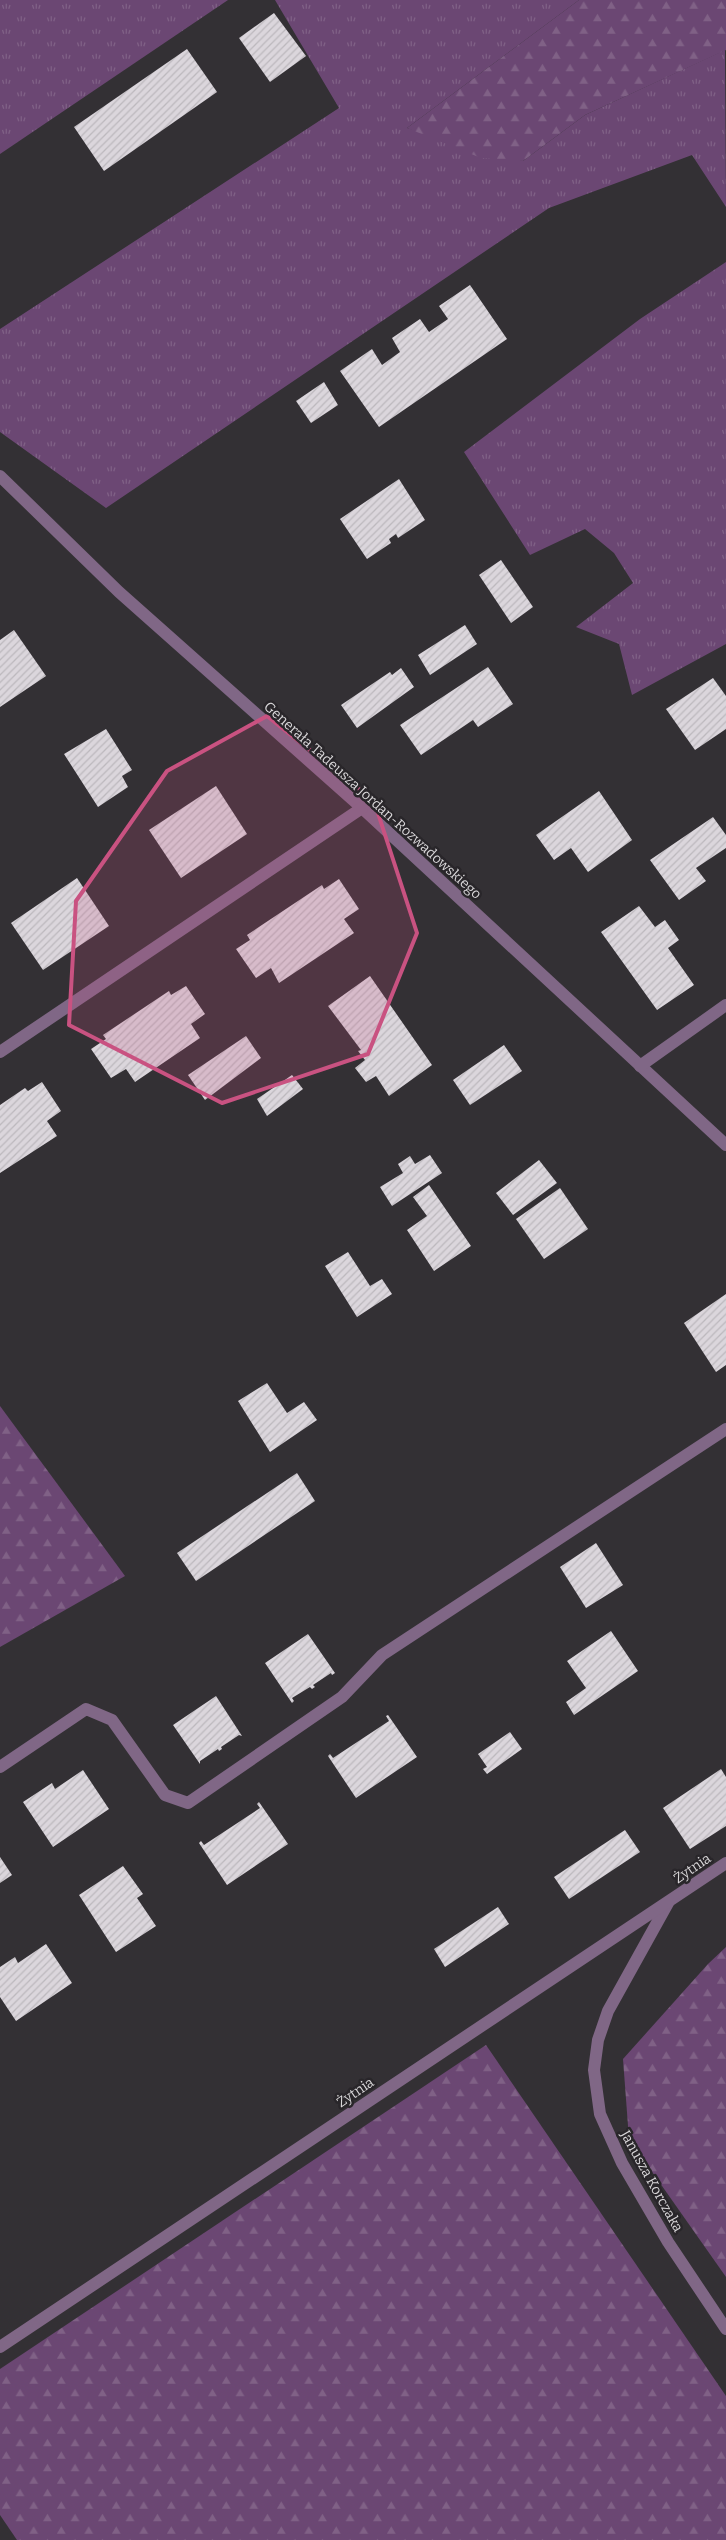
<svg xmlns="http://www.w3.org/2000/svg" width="726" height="2540" viewBox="0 0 726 2540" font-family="Bitter,serif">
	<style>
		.grass { fill: url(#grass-tufts) }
		.forest { fill: url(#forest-firs) }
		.building { fill: url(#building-hatch) }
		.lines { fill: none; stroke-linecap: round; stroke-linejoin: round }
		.minor { stroke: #806786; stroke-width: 12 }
		.marked { fill: #c95281; fill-opacity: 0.2; stroke: #c95281; stroke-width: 4; stroke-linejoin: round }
		.labels { text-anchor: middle; stroke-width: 5; stroke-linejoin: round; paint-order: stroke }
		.street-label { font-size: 14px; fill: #dad8da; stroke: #29262a }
	</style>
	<defs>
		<pattern id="grass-tufts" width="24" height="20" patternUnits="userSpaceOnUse" patternTransform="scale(1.25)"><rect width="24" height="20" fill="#6b4773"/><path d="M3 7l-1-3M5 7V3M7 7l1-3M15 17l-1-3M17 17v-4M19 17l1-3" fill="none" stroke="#806186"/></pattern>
		<pattern id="forest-firs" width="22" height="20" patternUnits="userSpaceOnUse" patternTransform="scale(1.25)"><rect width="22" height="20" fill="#6b4773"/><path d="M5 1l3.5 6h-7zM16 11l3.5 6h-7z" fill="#806186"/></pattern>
		<pattern id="building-hatch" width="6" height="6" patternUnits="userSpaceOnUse" patternTransform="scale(1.25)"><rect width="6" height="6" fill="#dbd6dc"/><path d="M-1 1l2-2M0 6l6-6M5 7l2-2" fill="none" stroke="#bcb8bd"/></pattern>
	</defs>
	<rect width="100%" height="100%" fill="#333034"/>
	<g class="grass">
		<path d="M 0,0 L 228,0 L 0,154 Z"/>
		<path d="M 275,0 L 579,0 L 407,128 L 523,161 L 585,115 L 725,50 L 726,207 L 692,155 L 549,208 L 106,508 L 0,432 L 0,329 L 339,108 Z"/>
		<path d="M 726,262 L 726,644 L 632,695 L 619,644 L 576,627 L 633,583 L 614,553 L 585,529 L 530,555 L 464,452 L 640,319 Z"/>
	</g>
	<g class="forest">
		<path d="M 579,0 L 726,0 L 726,50 L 585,115 L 523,161 L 481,158 L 407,128 Z"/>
		<path d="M 0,1406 L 125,1576 L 0,1647 Z"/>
		<path d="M 726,1947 L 726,2277 L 629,2139 L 623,2059 L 708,1964 Z"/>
		<path d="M 486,2045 L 726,2396 L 726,2540 L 17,2540 L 0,2515 L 0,2369 Z"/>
	</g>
	<g class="building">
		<path d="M 274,13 L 306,56 L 270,82 L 239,38 Z"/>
		<path d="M 187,49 L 217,92 L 104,171 L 74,127 Z"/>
		<path d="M 470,285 L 507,339 L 379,427 L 340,371 L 372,349 L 382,365 L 400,352 L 392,338 L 420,319 L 429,332 L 448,319 L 439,306 Z"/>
		<path d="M 324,382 L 338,405 L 311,423 L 296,401 Z"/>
		<path d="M 399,479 L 425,520 L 398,538 L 396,534 L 389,539 L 391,543 L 367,559 L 340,519 Z"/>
		<path d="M 501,560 L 533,607 L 511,623 L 479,575 Z"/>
		<path d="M 465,625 L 477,644 L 430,675 L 418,655 Z"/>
		<path d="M 14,630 L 46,676 L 0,707 L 0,640 Z"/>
		<path d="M 488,667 L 513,704 L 478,727 L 473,720 L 421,755 L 400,725 Z"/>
		<path d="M 401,668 L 414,687 L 357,728 L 341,705 L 390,672 L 392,675 Z"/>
		<path d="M 713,678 L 726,696 L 726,729 L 695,750 L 666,709 Z"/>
		<path d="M 106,729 L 132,770 L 122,776 L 128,787 L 98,807 L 64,754 Z"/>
		<path d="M 216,786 L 247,834 L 181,878 L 149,830 Z"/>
		<path d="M 599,791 L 632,840 L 588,872 L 571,848 L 554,860 L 536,835 Z"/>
		<path d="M 713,817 L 726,835 L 726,848 L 696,868 L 706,881 L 679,900 L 650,860 Z"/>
		<path d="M 77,878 L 109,926 L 43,970 L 11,923 Z"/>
		<path d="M 339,879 L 359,909 L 344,919 L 354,933 L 279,983 L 271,968 L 256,978 L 236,949 L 250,940 L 247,935 L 322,885 L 324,889 Z"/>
		<path d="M 639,906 L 655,927 L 665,920 L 679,940 L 668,948 L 694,985 L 657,1010 L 601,932 Z"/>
		<path d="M 370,976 L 432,1065 L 389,1096 L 376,1076 L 366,1082 L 355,1068 L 365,1060 L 358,1051 L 361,1050 L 328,1006 Z"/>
		<path d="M 186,986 L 205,1014 L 191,1024 L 200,1038 L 135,1082 L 126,1069 L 111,1078 L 91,1049 L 106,1039 L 103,1035 L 169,991 L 171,995 Z"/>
		<path d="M 246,1036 L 261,1058 L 205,1100 L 188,1075 Z"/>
		<path d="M 504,1045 L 522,1071 L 470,1105 L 453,1080 Z"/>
		<path d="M 292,1075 L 303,1089 L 267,1116 L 257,1099 Z"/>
		<path d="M 42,1082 L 61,1111 L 47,1121 L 57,1136 L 0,1173 L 0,1105 L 25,1088 L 28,1091 Z"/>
		<path d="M 430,1155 L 442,1173 L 392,1206 L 380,1187 L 403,1173 L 398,1164 L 410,1156 L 415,1164 Z"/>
		<path d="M 539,1160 L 557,1183 L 513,1215 L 496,1193 Z"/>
		<path d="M 429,1185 L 471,1246 L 434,1271 L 407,1230 L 427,1216 L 413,1197 Z"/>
		<path d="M 560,1188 L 588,1229 L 544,1259 L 516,1219 Z"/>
		<path d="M 348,1252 L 370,1286 L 382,1279 L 392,1294 L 357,1317 L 325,1266 Z"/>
		<path d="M 726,1294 L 726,1365 L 716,1372 L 684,1323 Z"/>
		<path d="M 267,1383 L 287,1413 L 304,1402 L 317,1420 L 270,1452 L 238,1401 Z"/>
		<path d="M 297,1473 L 315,1501 L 196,1581 L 177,1553 Z"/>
		<path d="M 596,1543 L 623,1585 L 586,1608 L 560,1567 Z"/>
		<path d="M 611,1631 L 638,1671 L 574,1715 L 566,1702 L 586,1688 L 567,1661 Z"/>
		<path d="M 308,1634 L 335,1673 L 332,1675 L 331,1673 L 313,1685 L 315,1687 L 312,1689 L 310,1687 L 292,1698 L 294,1701 L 292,1703 L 265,1663 Z"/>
		<path d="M 216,1696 L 242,1736 L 239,1735 L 221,1747 L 222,1749 L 219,1751 L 218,1749 L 200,1761 L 200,1764 L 173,1725 Z"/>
		<path d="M 388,1715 L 417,1757 L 356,1798 L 328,1756 L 330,1754 L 333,1758 L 389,1721 L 386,1716 Z"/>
		<path d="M 510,1732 L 522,1749 L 487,1774 L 483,1769 L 487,1767 L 478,1754 Z"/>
		<path d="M 721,1769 L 726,1777 L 726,1826 L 690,1849 L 663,1808 Z"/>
		<path d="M 83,1770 L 109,1809 L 53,1847 L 23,1802 L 52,1783 L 55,1789 Z"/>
		<path d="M 259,1802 L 288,1844 L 227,1885 L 199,1843 L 201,1841 L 204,1845 L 260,1808 L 257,1804 Z"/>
		<path d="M 625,1830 L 640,1852 L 569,1899 L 554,1877 Z"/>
		<path d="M 0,1857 L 12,1875 L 0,1883 Z"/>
		<path d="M 123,1866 L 143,1894 L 137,1898 L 156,1926 L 116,1952 L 79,1895 Z"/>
		<path d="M 498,1907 L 509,1924 L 445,1967 L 434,1949 Z"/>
		<path d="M 46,1944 L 72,1983 L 16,2021 L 0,1997 L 0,1967 L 15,1957 L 18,1963 Z"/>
	</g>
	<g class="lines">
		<g class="minor">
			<path d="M 0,476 L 119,592 L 362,808 L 726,1145"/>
			<path d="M 0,1052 L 362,808"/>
			<path d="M 640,1066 L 726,1005"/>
			<path d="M 0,1767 L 86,1709 L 112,1720 L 165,1795 L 188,1803 L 342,1697 L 382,1655 L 726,1429"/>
			<path d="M 668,1903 L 608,2011 L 598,2040 L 594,2070 L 600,2114 L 622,2163 L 668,2242 L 726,2329"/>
			<path d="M 0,2347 L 726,1863"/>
		</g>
	</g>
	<path class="marked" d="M 267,716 L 374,801 L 417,933 L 368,1054 L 222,1103 L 69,1025 L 76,901 L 167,771 Z"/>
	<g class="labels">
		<g class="street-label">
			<text transform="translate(373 800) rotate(42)" y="5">Generała Tadeusza Jordan-Rozwadowskiego</text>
			<text transform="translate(692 1868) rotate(-34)" y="5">Żytnia</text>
			<text transform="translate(355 2092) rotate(-34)" y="5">Żytnia</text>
			<text transform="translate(652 2181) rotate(61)" y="5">Janusza Korczaka</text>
		</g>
	</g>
</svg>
